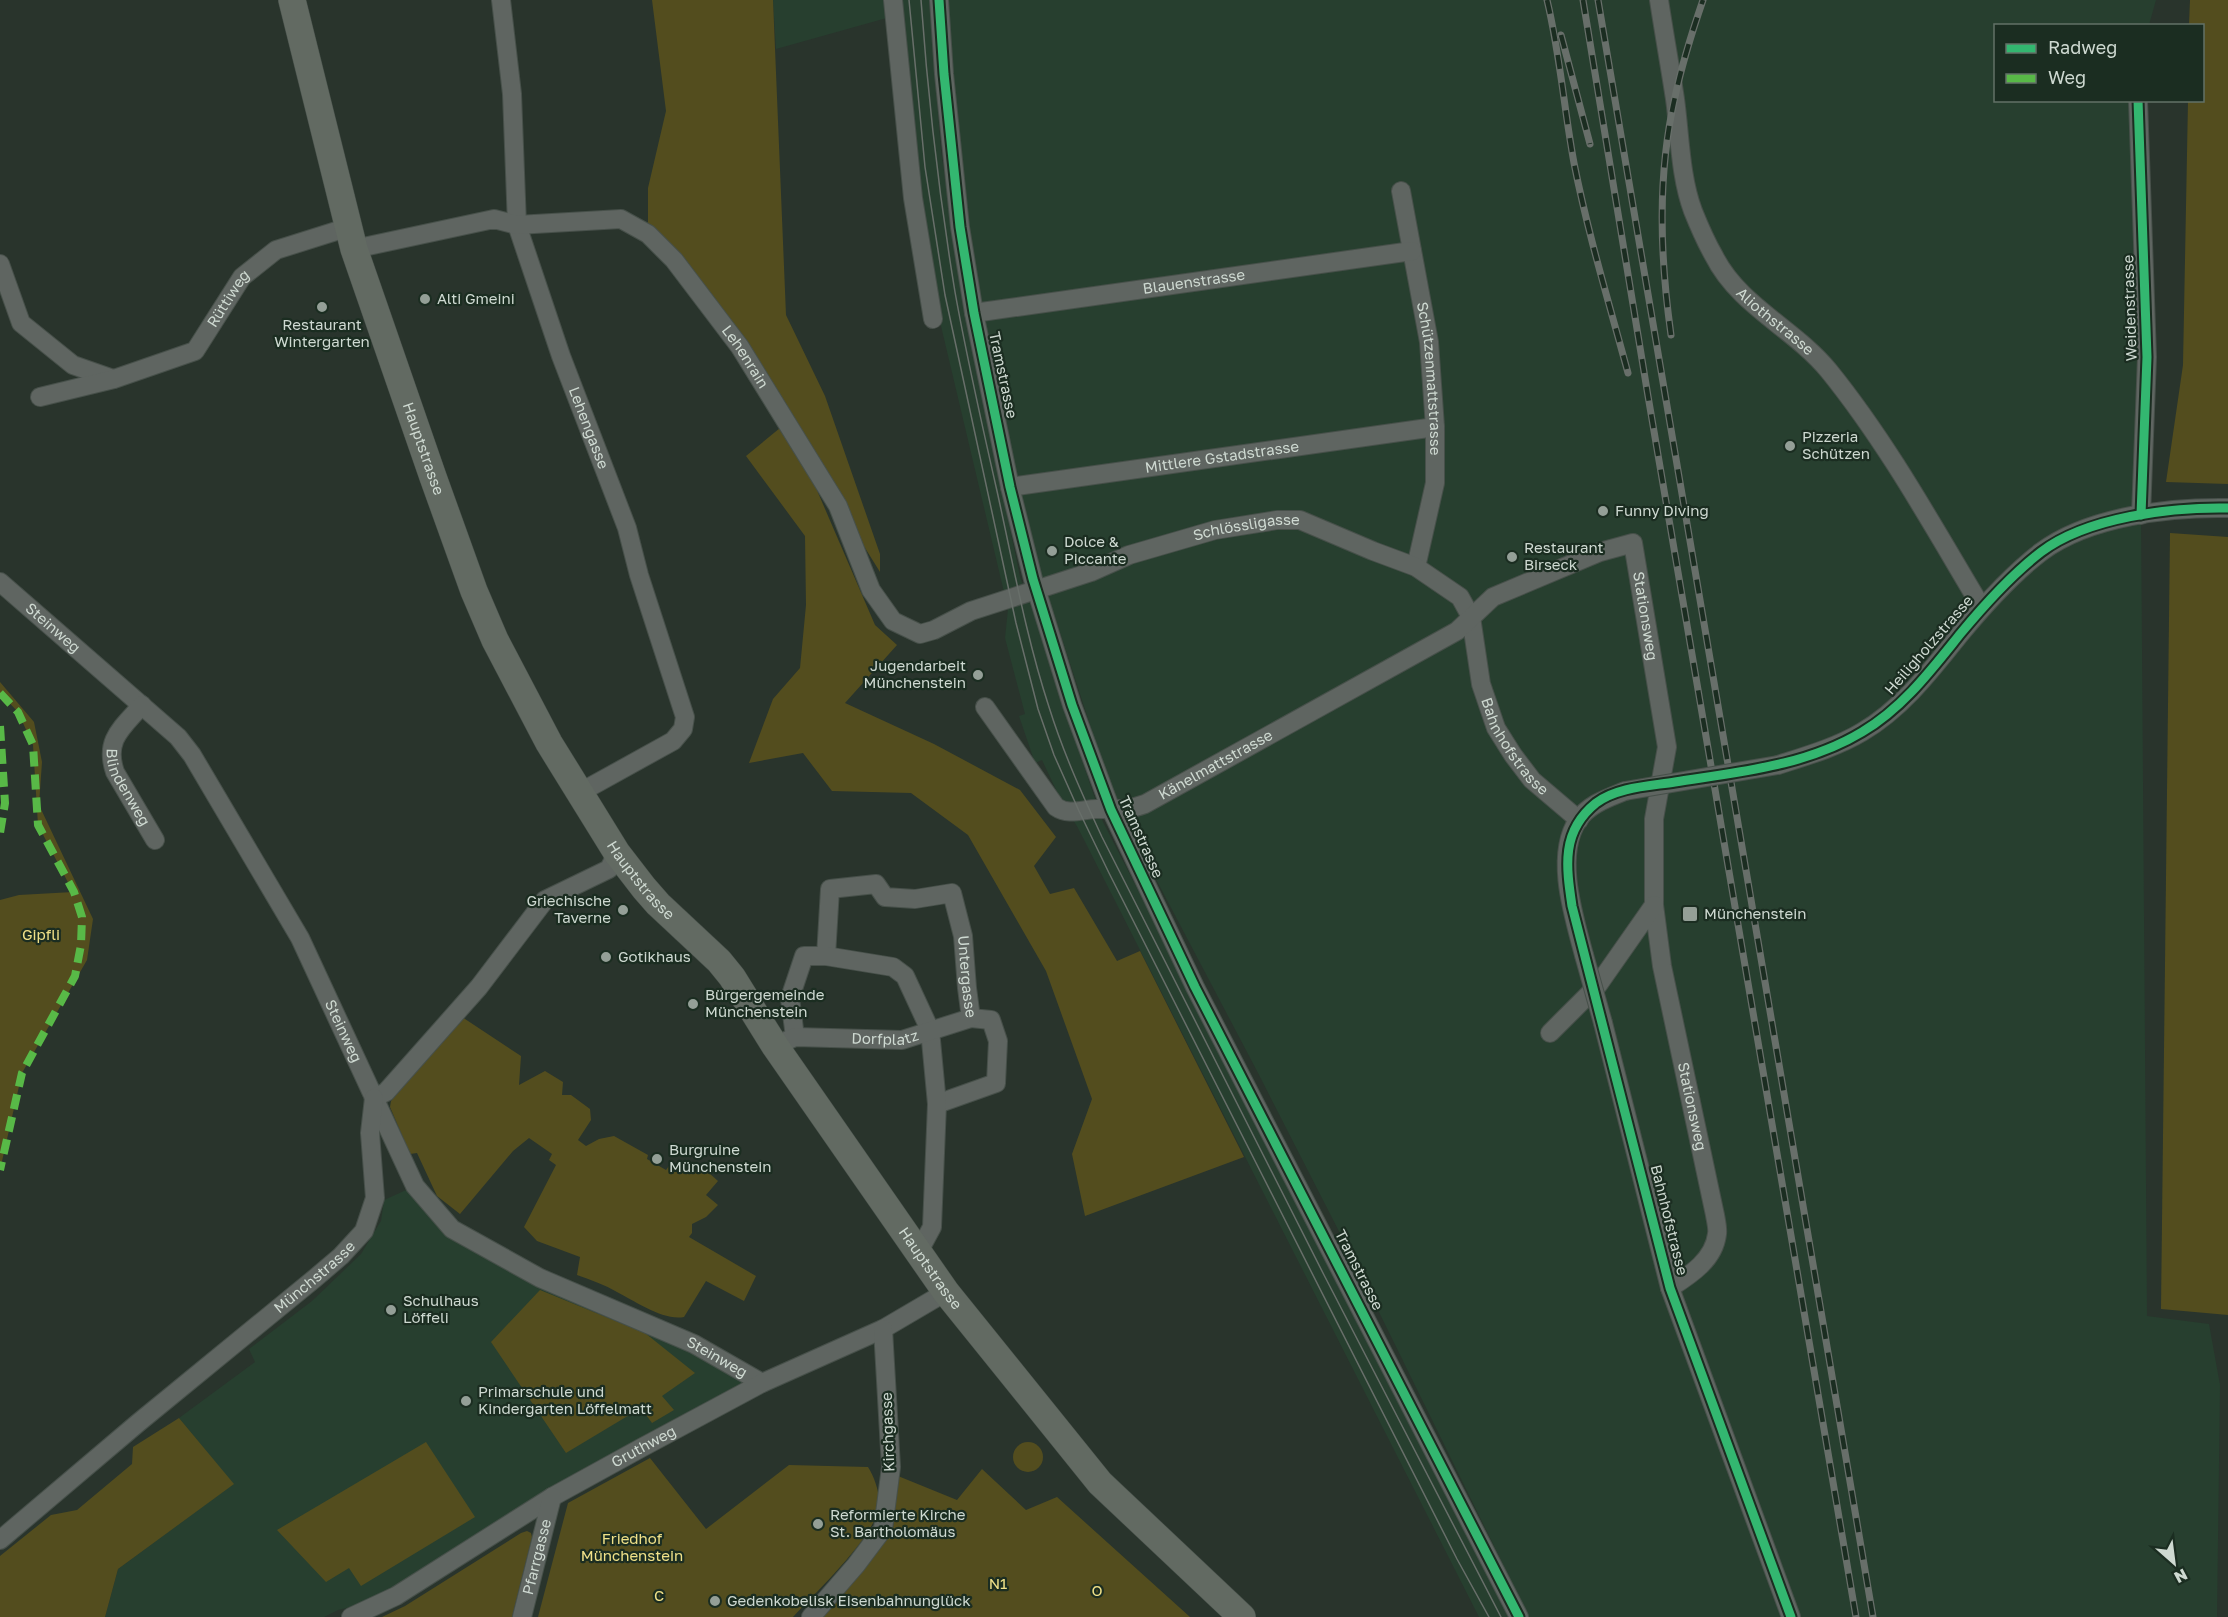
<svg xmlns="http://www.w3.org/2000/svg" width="2228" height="1617" viewBox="0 0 2228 1617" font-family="'Golos Text',sans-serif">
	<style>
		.built { fill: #273f2f }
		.green { fill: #534d1e }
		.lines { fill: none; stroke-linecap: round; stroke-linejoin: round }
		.minor-casing { stroke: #47504a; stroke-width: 20 }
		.secondary-casing { stroke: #47504a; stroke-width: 28 }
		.minor { stroke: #5f6561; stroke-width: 18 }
		.secondary { stroke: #626a62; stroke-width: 27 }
		.tram { stroke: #686f6a; stroke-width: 1.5 }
		.rail-casing { stroke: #686f6a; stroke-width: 7 }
		.rail { stroke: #1b2d21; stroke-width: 4.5; stroke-dasharray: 14; stroke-linecap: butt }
		.minor-bridge-casing { stroke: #47504a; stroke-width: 20; stroke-linecap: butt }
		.minor-bridge { stroke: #5f6561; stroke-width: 18 }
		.quiet { stroke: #58b947; stroke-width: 8; stroke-dasharray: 15 8; stroke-linecap: butt }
		.cycleway-casing { stroke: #1b2d21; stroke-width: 13 }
		.cycleway { stroke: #33b770; stroke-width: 9 }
		.poi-dot { fill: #949f97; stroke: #1b2d21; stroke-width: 2 }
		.labels { text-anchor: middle; stroke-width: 4.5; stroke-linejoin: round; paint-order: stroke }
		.street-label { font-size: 15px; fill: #ced9d1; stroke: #1b2d21 }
		.poi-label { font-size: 15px; fill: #ced9d1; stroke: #1b2d21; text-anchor: start }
		.park-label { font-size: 15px; fill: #f0e188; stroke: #1b2d21 }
	</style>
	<rect width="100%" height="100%" fill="#29342c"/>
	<g class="built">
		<path d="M 773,0 L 929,0 L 941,150 L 961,291 L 1020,577 L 1039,628 L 1057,687 L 1103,822 L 1511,1617 L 1479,1617 L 1078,828 L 1060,798 L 1042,760 L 1035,763 L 1019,716 L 1025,714 L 1005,638 L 1008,609 L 941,326 L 925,238 L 901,14 L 776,49 Z"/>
		<path d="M 939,0 L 2156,0 L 2149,25 L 1996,26 L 1996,100 L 2143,101 L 2141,515 L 2147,1316 L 2209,1324 L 2220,1385 L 2217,1617 L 1529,1617 L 1347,1247 L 1257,1071 L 1138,845 L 1107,777 L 1054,614 L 1036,591 L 974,313 Z"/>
		<path d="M 415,1186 L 452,1229 L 762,1383 L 396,1596 L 338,1610 L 324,1617 L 105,1617 L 118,1569 L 233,1484 L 179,1418 L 255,1362 L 249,1349 L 312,1301 L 361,1254 L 381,1221 L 384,1200 Z"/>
	</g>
	<g class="green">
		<path d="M 652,0 L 773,0 L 786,315 L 825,396 L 880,554 L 880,572 L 740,347 L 648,234 L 648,188 L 666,111 Z"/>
		<path d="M 2190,0 L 2228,0 L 2228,484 L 2166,482 L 2183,365 L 2188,101 L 2202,100 L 2202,26 L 2189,25 Z"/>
		<path d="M 780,428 L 813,481 L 875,625 L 897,645 L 845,703 L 934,744 L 1020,790 L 1056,837 L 1034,866 L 1050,894 L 1074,888 L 1117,961 L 1140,951 L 1244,1157 L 1085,1216 L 1072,1154 L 1092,1099 L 1046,971 L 968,835 L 911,793 L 832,791 L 803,753 L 749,763 L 773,699 L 800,668 L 806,605 L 805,536 L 746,456 Z"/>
		<path d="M 2170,533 L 2228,537 L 2228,1315 L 2161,1309 Z"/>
		<path d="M 0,682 L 34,722 L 42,762 L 39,805 L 93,919 L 87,960 L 22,1073 L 0,1170 L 0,900 L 19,895 L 73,892 L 38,825 L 33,745 L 18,712 L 0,693 Z"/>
		<path d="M 462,1017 L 521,1056 L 519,1085 L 545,1071 L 563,1082 L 562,1095 L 571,1095 L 590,1109 L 591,1120 L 578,1140 L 586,1146 L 599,1139 L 614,1136 L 648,1155 L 647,1159 L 666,1170 L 671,1163 L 694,1169 L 700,1165 L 718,1181 L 706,1195 L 718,1205 L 706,1217 L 692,1224 L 692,1233 L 689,1237 L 756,1276 L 744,1301 L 706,1281 L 684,1317 C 663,1321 635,1301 617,1292 C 605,1285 591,1280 577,1275 L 580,1257 L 537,1241 L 524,1227 L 556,1165 L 549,1160 L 552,1154 L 529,1138 L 513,1151 L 460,1214 L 437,1196 L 417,1153 L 410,1154 L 390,1107 L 391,1101 Z"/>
		<path d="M 540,1290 L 645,1333 L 695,1373 L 662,1396 L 674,1410 L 652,1423 L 641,1408 L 566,1453 L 491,1342 Z"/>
		<path d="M 179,1418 L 234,1484 L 118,1569 L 105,1617 L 0,1617 L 0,1556 L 51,1515 L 77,1510 L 132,1464 L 133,1447 Z"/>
		<path d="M 426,1442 L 475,1517 L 361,1586 L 349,1568 L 326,1582 L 277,1530 Z"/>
		<circle cx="1028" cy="1457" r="15"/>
		<path d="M 650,1458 L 706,1529 L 789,1465 L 868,1467 C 875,1478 882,1498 878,1511 C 870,1541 816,1592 793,1617 L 538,1617 L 568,1503 Z"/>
		<path d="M 982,1469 L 1026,1510 L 1057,1497 L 1190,1617 L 819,1617 L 893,1529 L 898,1476 L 957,1500 Z"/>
		<path d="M 527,1531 L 531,1533 L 532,1537 L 512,1617 L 382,1617 L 405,1606 L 521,1533 Z"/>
	</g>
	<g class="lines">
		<g class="minor-casing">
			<g id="minor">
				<path id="s1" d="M 501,0 L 512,94 L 517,225 L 561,356 L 627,528 L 639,575 L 685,717 L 683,729 L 673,741 L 579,793"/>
				<path d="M 893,0 L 913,198 L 933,319"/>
				<path d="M 939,0 L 944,74 L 960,227 L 974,313 L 1010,487 L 1033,579 L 1072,705 L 1111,810 L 1195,987 L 1519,1617"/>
				<path id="s2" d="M 1659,0 C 1664,33 1670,66 1675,99 C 1680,135 1680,176 1693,211 C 1699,226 1706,242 1714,256 C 1739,306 1795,329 1829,371 C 1888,444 1934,528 1982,608"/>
				<path d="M 2138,100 L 2147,357 L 2141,515"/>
				<path id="s3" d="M 1401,191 L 1429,342 L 1435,427 L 1435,483 L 1416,567"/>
				<path id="s4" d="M 354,249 L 494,219 L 517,225 L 621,219 L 648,234 L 674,260 L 740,347 L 838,506 L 871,590 L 893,621 L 920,634 L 934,630 L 971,611 L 1091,572 L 1129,555 L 1215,530 L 1277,520 L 1300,520 L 1373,551 L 1416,567 L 1460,597 L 1471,617 L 1481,684 L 1496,728 L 1513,755 L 1532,780 L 1579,820"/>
				<path d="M 0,264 L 21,323 L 73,365 L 113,379"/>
				<path id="s5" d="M 974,313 L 1412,251"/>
				<path id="s6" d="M 40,397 L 114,379 L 195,351 L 242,277 L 276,250 L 349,227"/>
				<path id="s7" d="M 1010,487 L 1435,427"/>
				<path id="s8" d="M 0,582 L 178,737 L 192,755 L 300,938 L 415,1186 L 452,1229 L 540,1278 L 694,1344 L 762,1383"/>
				<path id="s9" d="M 142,705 C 122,728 104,740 115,772 L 155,840"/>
				<path id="s10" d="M 985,707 L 1056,807 C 1069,816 1083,809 1097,809 C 1117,809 1126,811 1145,804 L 1457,631 L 1493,597 L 1600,552 L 1633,543 L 1667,747 L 1654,819 L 1654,905 L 1662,966 L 1715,1215 C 1716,1221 1718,1229 1717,1234 C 1714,1260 1690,1275 1670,1288"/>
				<path d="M 1778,765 C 1806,756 1837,747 1862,732 C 1903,708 1932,669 1961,633 C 1985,604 2011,575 2041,552 C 2089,516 2170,507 2228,508"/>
				<path d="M 1584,955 C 1574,917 1554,856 1578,820 C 1589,804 1608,798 1625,791"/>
				<path id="s11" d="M 826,956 L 830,889 L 876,884 L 885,897 L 915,899 L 952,893 L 963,936 L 967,988 L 971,1018 L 991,1020 L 998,1041 L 996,1083 L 937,1104"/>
				<path d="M 1603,1023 L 1670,1288 L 1791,1617"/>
				<path d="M 1550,1033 L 1598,985 L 1654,905"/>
				<path d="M 795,1037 L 790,998 L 804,956 L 826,956 L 893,967 L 905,976 L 930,1030 L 937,1104 L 932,1227 L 919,1251"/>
				<path id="s12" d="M 786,1041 L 795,1037 L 902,1040 L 971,1018"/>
				<path d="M 374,1098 L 386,1092 L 479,987 L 545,900 L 609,869 L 617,853"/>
				<path id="s13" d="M 0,1540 L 138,1423 L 314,1279 L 341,1256 L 364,1231 L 375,1198 L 370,1133 L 374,1098"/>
				<path id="s14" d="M 351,1617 L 396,1596 L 552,1497 L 641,1448 L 762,1383 L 883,1329 L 946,1292"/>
				<path id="s15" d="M 522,1617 L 552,1497"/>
				<path d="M 811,1617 L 856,1565 L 883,1529 L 891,1467 L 883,1329"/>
			</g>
		</g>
		<g class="secondary-casing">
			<g id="secondary">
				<path id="s16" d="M 292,0 L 354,249 L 433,477 L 474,591 L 495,640 L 549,743 L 617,853 L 644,888 L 658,904 L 719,961 L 732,977 L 775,1046 L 946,1292 L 1100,1483 L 1242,1617"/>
			</g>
		</g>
		<use href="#minor" class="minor"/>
		<use href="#secondary" class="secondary"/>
		<g class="tram">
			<path d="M 909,0 L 925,167 L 945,295 L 1016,623 L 1038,709 L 1054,755 L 1079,811 L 1109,873 L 1457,1559 L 1489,1617"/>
			<path d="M 921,0 C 928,98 939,195 955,292 C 967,359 982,425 997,491 C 1013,563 1026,637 1049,707 C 1063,752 1082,794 1102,837 L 1324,1275 L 1501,1617"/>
		</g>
		<g class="rail-casing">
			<g id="rail">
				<path d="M 1547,0 C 1560,54 1564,109 1574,163 C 1588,234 1609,303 1628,373"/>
				<path d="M 1583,0 L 1648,396 L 1856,1617"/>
				<path d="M 1598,0 L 1873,1617"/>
				<path d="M 1561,35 L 1590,144"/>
				<path d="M 1671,335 C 1660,256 1657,176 1675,97 C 1682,64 1692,32 1703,0"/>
			</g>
		</g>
		<use href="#rail" class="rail"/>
		<g class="minor-bridge-casing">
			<g id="minor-bridge">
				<path d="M 1625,791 L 1778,765"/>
				<path d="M 1584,955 L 1603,1023"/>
			</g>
		</g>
		<use href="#minor-bridge" class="minor-bridge"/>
		<g class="quiet">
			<path d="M 0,693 L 18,712 L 33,745 L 38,825 L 74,892 L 82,917 L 81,945 L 75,976 L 22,1073 L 0,1170"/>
			<path d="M 0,726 L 5,803 L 0,833"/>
		</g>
		<g class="cycleway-casing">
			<g id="cycleway">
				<path d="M 939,0 L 944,74 L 960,227 L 974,313 L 1010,487 L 1033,579 L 1072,705 L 1111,810 L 1195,987 L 1519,1617"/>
				<path d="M 2138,100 L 2147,357 L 2141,515"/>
				<path d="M 1791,1617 L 1670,1288 L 1572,906 C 1566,866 1561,831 1596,803 C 1617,787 1650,786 1675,782 C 1738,772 1806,766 1862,732 C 1903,708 1932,669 1961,633 C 1985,604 2011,575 2041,552 C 2087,517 2171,507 2228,508"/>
			</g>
		</g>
		<use href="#cycleway" class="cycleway"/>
	</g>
	<g class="poi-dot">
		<circle cx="425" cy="299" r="6"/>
		<circle cx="322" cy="307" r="6"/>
		<circle cx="1790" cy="446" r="6"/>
		<circle cx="1603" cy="511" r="6"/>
		<circle cx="1052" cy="551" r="6"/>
		<circle cx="1512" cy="557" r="6"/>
		<circle cx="978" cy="675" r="6"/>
		<circle cx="623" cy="910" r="6"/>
		<rect x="1682" y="906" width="16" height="16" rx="3"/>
		<circle cx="606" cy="957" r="6"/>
		<circle cx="693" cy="1004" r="6"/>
		<circle cx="657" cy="1159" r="6"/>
		<circle cx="391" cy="1310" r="6"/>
		<circle cx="466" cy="1401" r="6"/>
		<circle cx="818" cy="1524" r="6"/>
		<circle cx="715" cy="1601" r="6"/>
	</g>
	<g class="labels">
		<g class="street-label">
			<text dy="5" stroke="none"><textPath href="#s5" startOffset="222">Blauenstrasse</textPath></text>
			<text dy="5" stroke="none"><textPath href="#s6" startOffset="224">Rüttiweg</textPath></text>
			<text transform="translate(2130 308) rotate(-92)" y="5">Weidenstrasse</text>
			<text dy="5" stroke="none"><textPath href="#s2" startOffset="354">Aliothstrasse</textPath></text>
			<text dy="5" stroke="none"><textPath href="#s4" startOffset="459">Lehenrain</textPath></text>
			<text transform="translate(1003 375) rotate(78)" y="5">Tramstrasse</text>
			<text dy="5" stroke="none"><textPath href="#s3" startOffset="190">Schützenmattstrasse</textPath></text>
			<text dy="5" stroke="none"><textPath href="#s1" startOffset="441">Lehengasse</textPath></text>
			<text dy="5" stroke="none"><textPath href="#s16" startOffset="468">Hauptstrasse</textPath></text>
			<text dy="5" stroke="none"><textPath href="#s7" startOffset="214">Mittlere Gstadstrasse</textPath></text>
			<text dy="5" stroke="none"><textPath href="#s4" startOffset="1138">Schlössligasse</textPath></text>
			<text dy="5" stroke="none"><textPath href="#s10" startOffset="844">Stationsweg</textPath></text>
			<text dy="5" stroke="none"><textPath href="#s8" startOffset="70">Steinweg</textPath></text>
			<text transform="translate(1929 645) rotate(-49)" y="5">Heiligholzstrasse</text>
			<text dy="5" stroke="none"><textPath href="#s4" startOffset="1533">Bahnhofstrasse</textPath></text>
			<text dy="5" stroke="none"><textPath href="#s10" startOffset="294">Känelmattstrasse</textPath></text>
			<text dy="5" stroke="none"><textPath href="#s9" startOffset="96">Blindenweg</textPath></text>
			<text transform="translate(1141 837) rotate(66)" y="5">Tramstrasse</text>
			<text dy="5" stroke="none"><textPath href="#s16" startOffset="954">Hauptstrasse</textPath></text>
			<text dy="5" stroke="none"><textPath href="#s11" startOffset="282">Untergasse</textPath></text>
			<text dy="5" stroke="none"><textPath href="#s8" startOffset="574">Steinweg</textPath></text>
			<text dy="5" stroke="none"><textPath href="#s12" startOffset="100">Dorfplatz</textPath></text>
			<text dy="5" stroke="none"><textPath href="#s10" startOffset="1341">Stationsweg</textPath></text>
			<text transform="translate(1669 1220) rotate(76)" y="5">Bahnhofstrasse</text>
			<text dy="5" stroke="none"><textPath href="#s16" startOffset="1440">Hauptstrasse</textPath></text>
			<text transform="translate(1359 1270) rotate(63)" y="5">Tramstrasse</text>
			<text dy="5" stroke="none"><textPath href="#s13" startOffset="410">Münchstrasse</textPath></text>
			<text dy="5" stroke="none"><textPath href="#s8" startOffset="1096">Steinweg</textPath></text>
			<text transform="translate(888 1432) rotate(-92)" y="5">Kirchgasse</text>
			<text dy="5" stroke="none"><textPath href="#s14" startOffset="339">Gruthweg</textPath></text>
			<text dy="5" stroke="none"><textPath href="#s15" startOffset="62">Pfarrgasse</textPath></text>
		</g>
		<g class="poi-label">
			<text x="437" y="304">Alti Gmeini</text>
			<text x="322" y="330" text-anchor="middle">Restaurant<tspan x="322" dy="17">Wintergarten</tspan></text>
			<text x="1802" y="442">Pizzeria<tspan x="1802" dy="17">Schützen</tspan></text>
			<text x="1615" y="516">Funny Diving</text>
			<text x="1064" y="547">Dolce &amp;<tspan x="1064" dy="17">Piccante</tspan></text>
			<text x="1524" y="553">Restaurant<tspan x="1524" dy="17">Birseck</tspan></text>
			<text x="966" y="671" text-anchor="end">Jugendarbeit<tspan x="966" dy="17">Münchenstein</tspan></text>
			<text x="611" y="906" text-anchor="end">Griechische<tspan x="611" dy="17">Taverne</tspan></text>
			<text x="1704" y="919">Münchenstein</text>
			<text x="618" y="962">Gotikhaus</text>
			<text x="705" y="1000">Bürgergemeinde<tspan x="705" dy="17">Münchenstein</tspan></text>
			<text x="669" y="1155">Burgruine<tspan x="669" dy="17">Münchenstein</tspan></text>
			<text x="403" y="1306">Schulhaus<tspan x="403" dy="17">Löffeli</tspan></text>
			<text x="478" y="1397">Primarschule und<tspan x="478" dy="17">Kindergarten Löffelmatt</tspan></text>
			<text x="830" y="1520">Reformierte Kirche<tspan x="830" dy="17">St. Bartholomäus</tspan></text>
			<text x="727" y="1606">Gedenkobelisk Eisenbahnunglück</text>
		</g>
		<g class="park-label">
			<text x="41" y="940">Gipfli</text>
			<text x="632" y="1544">Friedhof<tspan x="632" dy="17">Münchenstein</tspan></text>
			<text x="998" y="1589">N1</text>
			<text x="1097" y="1596">O</text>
			<text x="659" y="1601">C</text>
		</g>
	</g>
	<rect x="1994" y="24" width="210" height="78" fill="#1b2d21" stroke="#637267" stroke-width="1.5"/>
	<rect x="2006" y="44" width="30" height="9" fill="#33b770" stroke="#637267" stroke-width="1.5"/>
	<text x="2048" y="54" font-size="18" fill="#ced9d1">Radweg</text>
	<rect x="2006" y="74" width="30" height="9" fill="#58b947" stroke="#637267" stroke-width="1.5"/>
	<text x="2048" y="84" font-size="18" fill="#ced9d1">Weg</text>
	<g transform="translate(2174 1563) rotate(152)" stroke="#1b2d21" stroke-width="4.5" paint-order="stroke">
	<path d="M0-4.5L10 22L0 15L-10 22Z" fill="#ced9d1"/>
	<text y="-9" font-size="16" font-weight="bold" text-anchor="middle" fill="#ced9d1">N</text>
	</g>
</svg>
